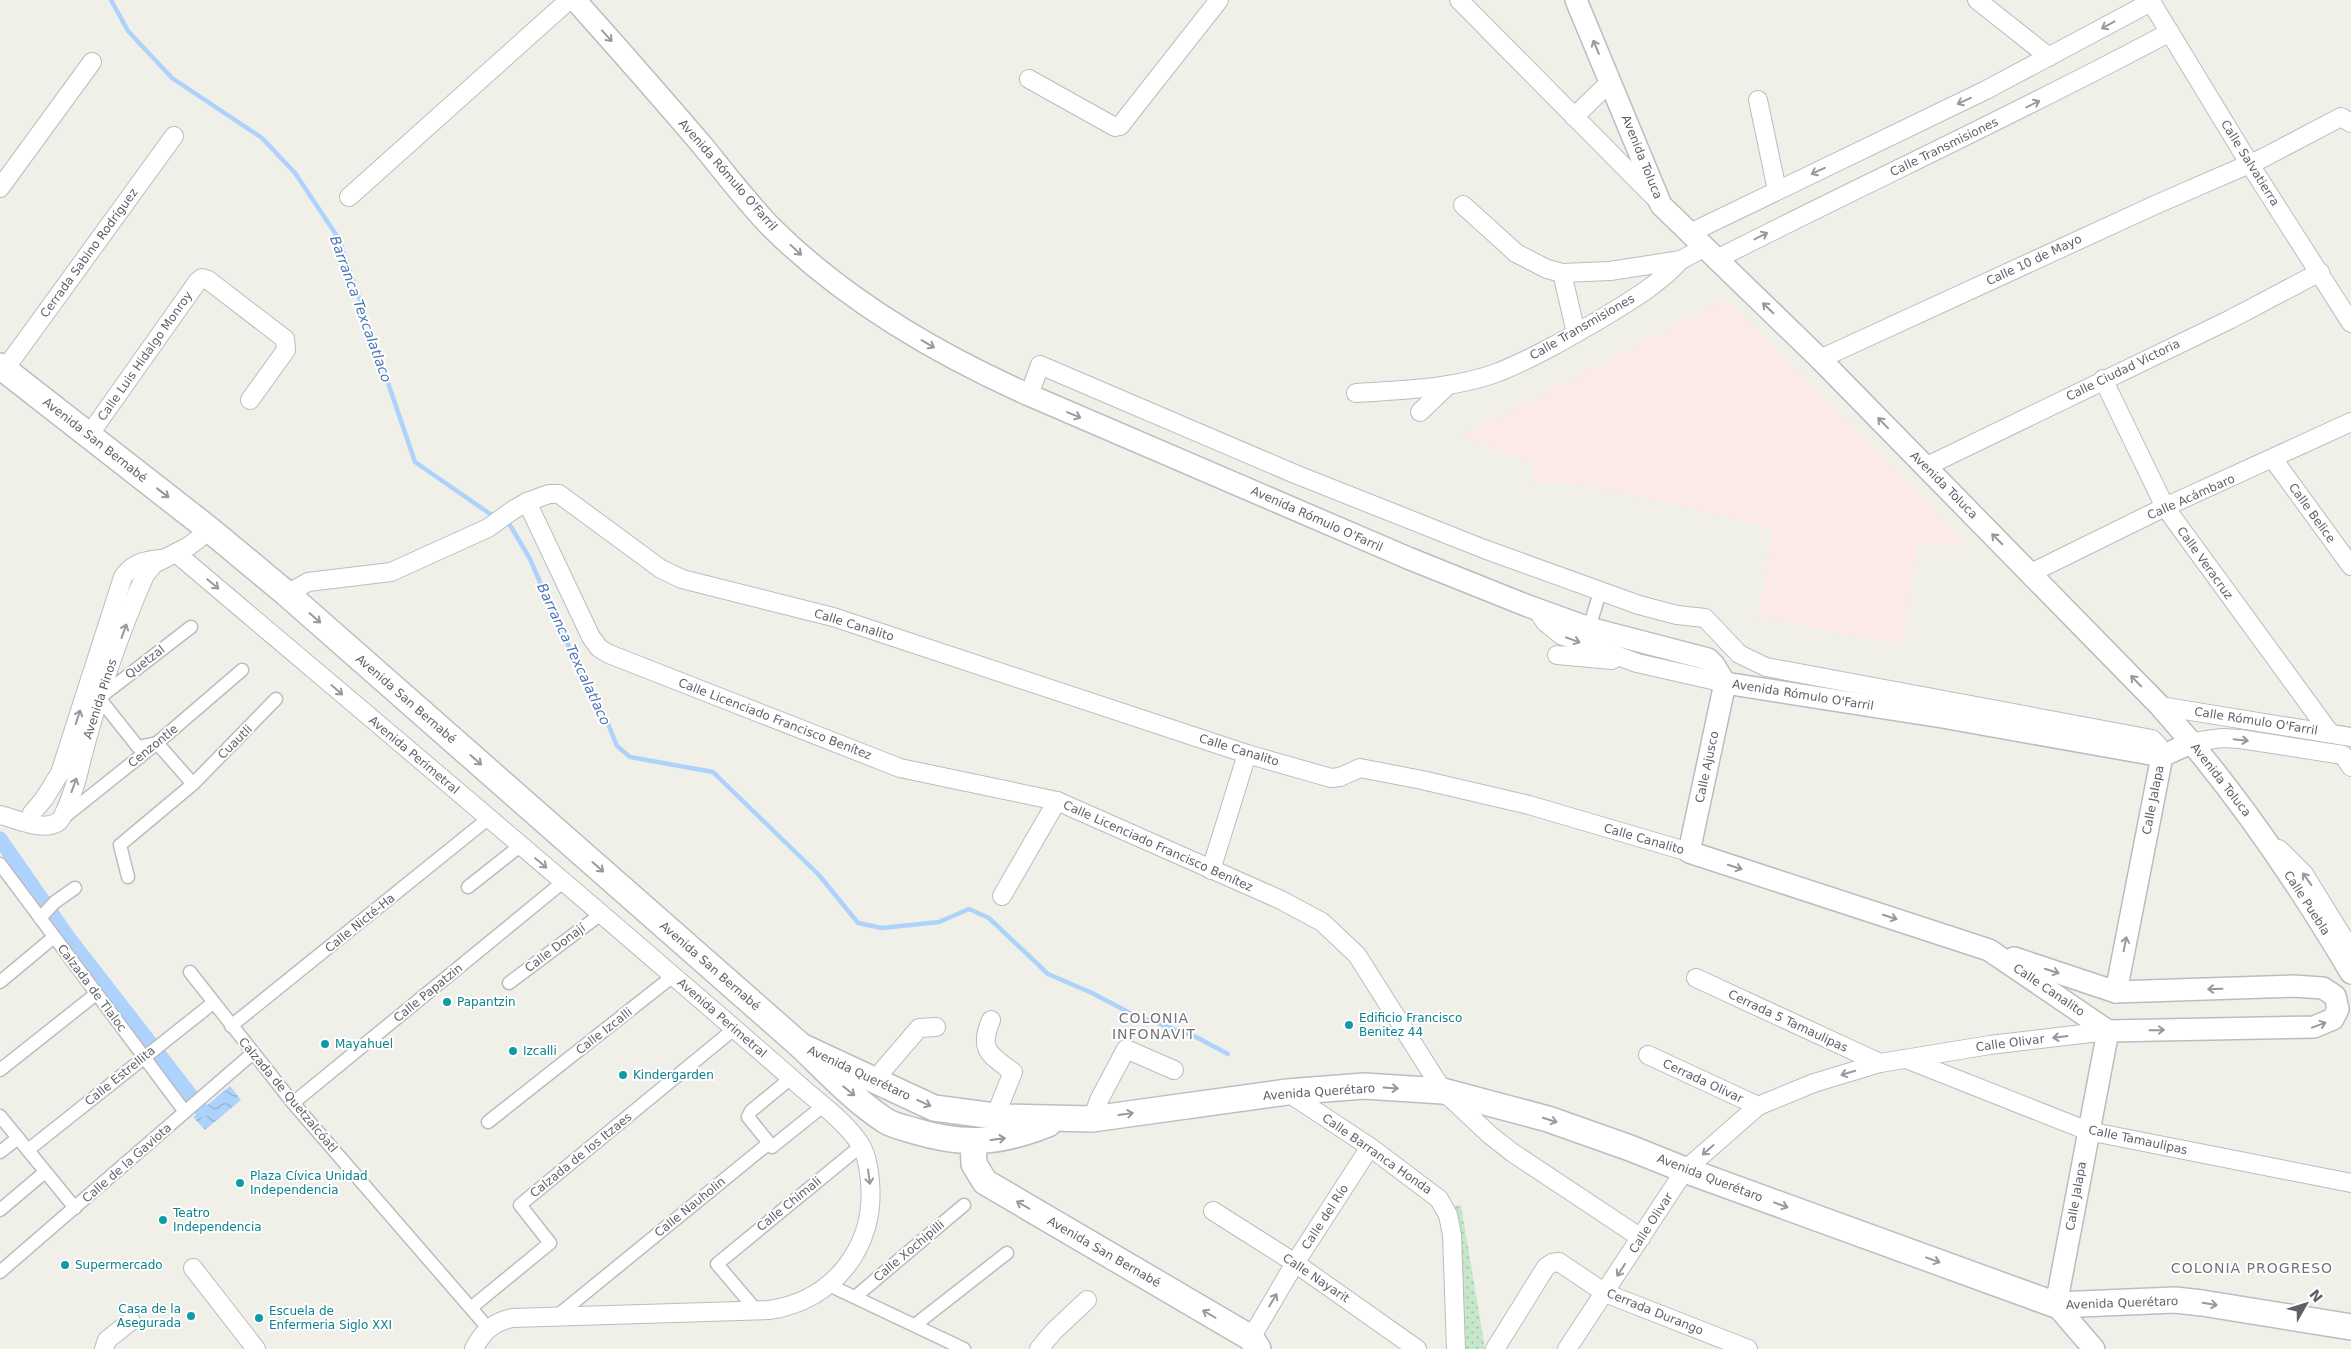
<svg xmlns="http://www.w3.org/2000/svg" width="2351" height="1349" viewBox="0 0 2351 1349" font-family="'DejaVu Sans',sans-serif">
	<style>
		.medical { fill: #fbeae7 }
		.green { fill: url(#green-dots) }
		.water { fill: url(#water-waves) }
		.lines { fill: none; stroke-linecap: round; stroke-linejoin: round }
		.stream { stroke: #add3fc; stroke-width: 4.5 }
		.canal { stroke: #add3fc; stroke-width: 15 }
		.pedestrian-casing { stroke: #babcc1; stroke-width: 15 }
		.minor-casing { stroke: #babcc1; stroke-width: 20 }
		.tertiary-casing { stroke: #babcc1; stroke-width: 24 }
		.secondary-casing { stroke: #bbbdc3; stroke-width: 28 }
		.pedestrian { stroke: #fff; stroke-width: 12 }
		.minor { stroke: #fff; stroke-width: 18 }
		.tertiary { stroke: #fff; stroke-width: 21 }
		.secondary { stroke: #fff; stroke-width: 25 }
		.oneway { stroke: #97999d }
		.culture-dot { fill: #0f9aa8; stroke: #fff; stroke-width: 2 }
		.labels { text-anchor: middle; stroke-width: 4; stroke-linejoin: round; paint-order: stroke }
		.street-label { font-size: 12px; fill: #5f6268; stroke: #fff }
		.culture-label { font-size: 12px; fill: #0d838f; stroke: #fff; text-anchor: start }
		.water-label { font-size: 14px; font-style: italic; fill: #4b77b8; stroke: #fff }
		.neighbourhood-label { font-size: 14px; letter-spacing: 1px; fill: #70747a; stroke: #fff }
	</style>
	<defs>
		<pattern id="green-dots" width="8" height="8" patternUnits="userSpaceOnUse" patternTransform="scale(1.25)"><rect width="8" height="8" fill="#c6e7c9"/><path d="M2 2h.1M6 6h.1" fill="none" stroke="#a4bfa7" stroke-width="1.8" stroke-linecap="round"/></pattern>
		<pattern id="water-waves" width="16" height="10" patternUnits="userSpaceOnUse" patternTransform="scale(1.25)"><rect width="16" height="10" fill="#add3fc"/><path d="M0 5q4-4 8 0t8 0" fill="none" stroke="#90afd0"/></pattern>
	</defs>
	<rect width="100%" height="100%" fill="#f1f0e8"/>
	<path class="medical" d="M 1727,298 L 1966,542 L 1958,545 L 1918,545 L 1902,646 L 1759,617 L 1772,528 L 1593,486 L 1532,482 L 1533,464 L 1460,437 Z"/>
	<path class="green" d="M 1461,1205 L 1485,1349 L 1449,1349 L 1444,1228 L 1437,1208 Z"/>
	<path class="water" d="M 230,1086 L 241,1100 L 205,1130 L 193,1117 Z"/>
	<g class="lines">
		<g class="stream">
			<path d="M 111,0 L 128,31 L 172,78 L 262,138 L 295,173 L 339,239 L 415,462 L 496,518"/>
			<path d="M 505,522 L 510,525 L 530,559 L 552,610 L 583,677 L 604,714 L 617,746 L 630,757 L 713,772 L 819,875 L 858,923 L 882,928 L 939,922 L 969,909 L 989,918 L 1048,974 L 1092,993 L 1132,1014 L 1196,1037 L 1228,1054"/>
		</g>
		<path class="canal" d="M 0,839 L 68,937 L 202,1110"/>
		<g class="pedestrian-casing">
			<g id="pedestrian">
				<path d="M 1589,628 L 1600,592"/>
				<path d="M 193,784 L 276,699"/>
				<path d="M 63,818 L 157,743 L 242,670"/>
				<path d="M 0,864 L 185,1112"/>
				<path d="M 128,877 L 120,845 L 193,784 L 157,743 L 138,747 L 99,698 L 191,627"/>
				<path d="M 468,887 L 520,846"/>
				<path d="M 40,918 L 55,902 L 75,888"/>
				<path d="M 190,972 L 293,1103 L 488,1328"/>
				<path d="M 0,982 L 54,937"/>
				<path d="M 509,983 L 601,914"/>
				<path d="M 231,1026 L 489,818"/>
				<path d="M 0,1070 L 96,994"/>
				<path d="M 293,1103 L 563,882"/>
				<path d="M 0,1116 L 75,1208"/>
				<path d="M 488,1122 L 673,976"/>
				<path d="M 769,1143 L 748,1117 L 751,1111 L 791,1078"/>
				<path d="M 28,1150 L 213,1003"/>
				<path d="M 0,1152 L 18,1138"/>
				<path d="M 0,1210 L 45,1172"/>
				<path d="M 0,1272 L 253,1053"/>
				<path d="M 829,1285 L 964,1349"/>
				<path d="M 855,1297 L 964,1205"/>
				<path d="M 472,1307 L 550,1243 L 520,1205 L 734,1029"/>
				<path d="M 756,1310 L 717,1264 L 862,1145"/>
				<path d="M 557,1316 L 769,1143 L 772,1147 L 823,1106"/>
				<path d="M 915,1325 L 1007,1253"/>
			</g>
		</g>
		<g class="minor-casing">
			<g id="minor">
				<path d="M 1459,0 L 1658,201"/>
				<path d="M 1977,0 L 2049,57"/>
				<path d="M 2150,0 L 2249,163 L 2351,323"/>
				<path d="M 1029,79 L 1115,127 L 1120,126 L 1219,0"/>
				<path d="M 1758,100 L 1777,190"/>
				<path d="M 1574,117 L 1611,81"/>
				<path d="M 0,188 L 92,62"/>
				<path d="M 349,197 L 569,0"/>
				<path d="M 1463,205 L 1516,253 L 1547,269 L 1562,273 L 1610,271 L 1681,260 L 1705,247"/>
				<path d="M 1690,233 L 1986,90 L 2151,2"/>
				<path d="M 1717,259 C 1868,182 2021,112 2170,32"/>
				<path d="M 1562,273 L 1576,333"/>
				<path d="M 1820,359 L 2155,205 L 2263,158 L 2341,117 L 2351,123"/>
				<path d="M 5,369 L 174,136"/>
				<path d="M 2103,379 L 2165,507 L 2330,733"/>
				<path d="M 1356,393 C 1403,390 1454,389 1499,372 C 1536,357 1570,337 1604,317 C 1632,300 1659,284 1681,260"/>
				<path d="M 1029,395 L 1040,365 L 1295,474 L 1484,549 L 1639,605 L 1677,615 L 1705,618 L 1739,654 L 1766,667 L 2152,739 L 2158,745 L 2162,756"/>
				<path d="M 1420,412 L 1448,385"/>
				<path d="M 89,435 L 198,281 L 202,278 L 208,280 L 285,339 L 286,350 L 250,400"/>
				<path d="M 2273,459 L 2351,566"/>
				<path d="M 1925,467 L 2231,319 L 2320,272"/>
				<path d="M 527,502 L 591,637 L 599,648 L 609,654 L 900,768 L 1057,801 L 1281,900 L 1322,922 L 1357,955 L 1443,1091 L 1490,1135 L 1513,1153 L 1641,1238"/>
				<path d="M 176,553 C 341,693 507,832 671,974 C 714,1011 757,1048 799,1085 C 819,1103 845,1121 860,1144 C 867,1154 869,1170 870,1182 C 876,1247 833,1301 769,1310 L 512,1318 C 493,1322 482,1332 474,1349"/>
				<path d="M 2031,573 L 2165,507 L 2351,422"/>
				<path d="M 287,594 L 308,582 L 391,572 L 488,528 L 513,510 L 527,502 L 549,494 L 559,494 L 661,569 L 682,579 L 833,617 L 1247,754 L 1331,778 L 1340,777 L 1360,768 L 1422,780 L 1529,805 L 1689,852"/>
				<path d="M 1537,610 L 1545,622 L 1561,635 L 1637,663 L 1725,683"/>
				<path d="M 1557,655 L 1612,660"/>
				<path d="M 2160,706 L 2351,737"/>
				<path d="M 2193,742 L 2222,738 L 2240,739 L 2343,755 L 2351,767"/>
				<path d="M 0,815 C 17,819 42,832 58,822 C 66,817 78,776 80,766 C 96,702 119,634 145,575 L 154,564 L 189,546 L 210,530"/>
				<path d="M 33,824 L 32,813 L 44,799 L 60,773 L 123,577 C 133,563 143,561 160,559"/>
				<path d="M 2279,849 L 2304,874 L 2351,950"/>
				<path d="M 1211,870 L 1247,754"/>
				<path d="M 1002,896 L 1057,801"/>
				<path d="M 1696,978 L 1880,1063"/>
				<path d="M 991,1020 C 978,1050 990,1055 1013,1072 L 1000,1104 L 1002,1117"/>
				<path d="M 1648,1055 L 1758,1106"/>
				<path d="M 1906,1059 L 2088,1131 L 2351,1183"/>
				<path d="M 878,1082 L 883,1070 L 919,1028 L 936,1027"/>
				<path d="M 1287,1092 L 1370,1147 L 1439,1199 L 1448,1215 L 1452,1235 L 1456,1349"/>
				<path d="M 1092,1119 L 1099,1100 L 1126,1049 L 1174,1070"/>
				<path d="M 1213,1211 L 1295,1263 L 1417,1349"/>
				<path d="M 193,1268 L 256,1349"/>
				<path d="M 1251,1338 L 1295,1263 L 1370,1147"/>
				<path d="M 104,1349 L 107,1340 L 131,1321"/>
				<path d="M 1039,1349 L 1053,1332 L 1087,1300"/>
				<path d="M 1495,1349 L 1546,1267 L 1552,1263 L 1559,1262 L 1605,1293 L 1748,1349"/>
				<path d="M 1567,1349 L 1685,1170 L 1758,1106 L 1814,1083 L 1880,1063 L 1990,1045 L 2108,1031"/>
			</g>
		</g>
		<g class="tertiary-casing">
			<g id="tertiary">
				<path d="M 575,0 C 618,48 660,96 702,145 C 724,172 746,201 770,226 C 843,299 935,353 1029,395 L 1408,558 L 1528,606 L 1589,628 L 1708,659 L 1714,665 L 1725,683"/>
				<path d="M 1576,0 L 1661,205 L 1820,359 L 2160,706 C 2233,788 2295,878 2351,973"/>
				<path d="M 1725,683 L 1689,852 L 1989,950 L 2108,1031"/>
				<path d="M 1725,683 L 1942,717 L 2162,756 L 2193,742"/>
				<path d="M 2014,958 L 2116,992 L 2293,986 L 2323,988 L 2335,996 L 2338,1009 L 2333,1019 L 2314,1027 L 2108,1031"/>
				<path d="M 2116,992 L 2162,756"/>
				<path d="M 2094,1349 L 2056,1305 L 2108,1031"/>
			</g>
		</g>
		<g class="secondary-casing">
			<g id="secondary">
				<path d="M 0,366 L 210,530 L 287,594 L 801,1046 C 828,1072 855,1101 886,1121 C 894,1126 906,1128 915,1131 C 964,1146 1001,1143 1048,1124"/>
				<path d="M 801,1046 L 934,1108 L 1002,1117 L 1092,1119 L 1287,1092 L 1364,1086 L 1443,1091 L 1548,1119 L 1630,1148 L 1685,1170 L 2056,1305 L 2175,1300 L 2202,1303 L 2351,1327"/>
				<path d="M 973,1142 L 974,1164 L 985,1182 L 1251,1338 L 1258,1349"/>
			</g>
		</g>
		<use href="#pedestrian" class="pedestrian"/>
		<use href="#minor" class="minor"/>
		<use href="#tertiary" class="tertiary"/>
		<use href="#secondary" class="secondary"/>
	</g>
	<defs><path id="oneway-shaft" d="M-6 0H5M1.5-3L5.5 0L1.5 3" fill="none" stroke-width="1.6" stroke-linecap="round" stroke-linejoin="round" transform="scale(1.25)"/></defs>
	<g class="oneway">
		<use href="#oneway-shaft" transform="translate(2108 25) rotate(151)"/>
		<use href="#oneway-shaft" transform="translate(607 36) rotate(48)"/>
		<use href="#oneway-shaft" transform="translate(1596 47) rotate(-113)"/>
		<use href="#oneway-shaft" transform="translate(1964 101) rotate(155)"/>
		<use href="#oneway-shaft" transform="translate(2033 104) rotate(-26)"/>
		<use href="#oneway-shaft" transform="translate(1818 171) rotate(155)"/>
		<use href="#oneway-shaft" transform="translate(1761 236) rotate(-27)"/>
		<use href="#oneway-shaft" transform="translate(796 250) rotate(43)"/>
		<use href="#oneway-shaft" transform="translate(1768 308) rotate(-136)"/>
		<use href="#oneway-shaft" transform="translate(928 344) rotate(31)"/>
		<use href="#oneway-shaft" transform="translate(1074 415) rotate(23)"/>
		<use href="#oneway-shaft" transform="translate(1883 423) rotate(-134)"/>
		<use href="#oneway-shaft" transform="translate(163 493) rotate(38)"/>
		<use href="#oneway-shaft" transform="translate(1997 539) rotate(-135)"/>
		<use href="#oneway-shaft" transform="translate(213 584) rotate(40)"/>
		<use href="#oneway-shaft" transform="translate(315 618) rotate(41)"/>
		<use href="#oneway-shaft" transform="translate(124 631) rotate(-70)"/>
		<use href="#oneway-shaft" transform="translate(1573 640) rotate(20)"/>
		<use href="#oneway-shaft" transform="translate(2136 681) rotate(-134)"/>
		<use href="#oneway-shaft" transform="translate(337 690) rotate(41)"/>
		<use href="#oneway-shaft" transform="translate(78 717) rotate(-72)"/>
		<use href="#oneway-shaft" transform="translate(2241 740) rotate(6)"/>
		<use href="#oneway-shaft" transform="translate(476 760) rotate(41)"/>
		<use href="#oneway-shaft" transform="translate(74 785) rotate(-70)"/>
		<use href="#oneway-shaft" transform="translate(541 863) rotate(40)"/>
		<use href="#oneway-shaft" transform="translate(598 867) rotate(41)"/>
		<use href="#oneway-shaft" transform="translate(1735 867) rotate(18)"/>
		<use href="#oneway-shaft" transform="translate(2307 879) rotate(-126)"/>
		<use href="#oneway-shaft" transform="translate(1890 917) rotate(18)"/>
		<use href="#oneway-shaft" transform="translate(2125 944) rotate(-79)"/>
		<use href="#oneway-shaft" transform="translate(2052 971) rotate(18)"/>
		<use href="#oneway-shaft" transform="translate(2215 989) rotate(178)"/>
		<use href="#oneway-shaft" transform="translate(2319 1025) rotate(-20)"/>
		<use href="#oneway-shaft" transform="translate(2157 1030) rotate(-1)"/>
		<use href="#oneway-shaft" transform="translate(2060 1037) rotate(173)"/>
		<use href="#oneway-shaft" transform="translate(1848 1073) rotate(163)"/>
		<use href="#oneway-shaft" transform="translate(1391 1088) rotate(4)"/>
		<use href="#oneway-shaft" transform="translate(849 1091) rotate(39)"/>
		<use href="#oneway-shaft" transform="translate(924 1103) rotate(24)"/>
		<use href="#oneway-shaft" transform="translate(1126 1114) rotate(-8)"/>
		<use href="#oneway-shaft" transform="translate(1550 1120) rotate(18)"/>
		<use href="#oneway-shaft" transform="translate(998 1139) rotate(-7)"/>
		<use href="#oneway-shaft" transform="translate(1708 1150) rotate(139)"/>
		<use href="#oneway-shaft" transform="translate(869 1177) rotate(83)"/>
		<use href="#oneway-shaft" transform="translate(1023 1205) rotate(-150)"/>
		<use href="#oneway-shaft" transform="translate(1781 1205) rotate(20)"/>
		<use href="#oneway-shaft" transform="translate(1933 1260) rotate(20)"/>
		<use href="#oneway-shaft" transform="translate(1621 1270) rotate(123)"/>
		<use href="#oneway-shaft" transform="translate(1273 1300) rotate(-59)"/>
		<use href="#oneway-shaft" transform="translate(2210 1304) rotate(9)"/>
		<use href="#oneway-shaft" transform="translate(1209 1314) rotate(-150)"/>
	</g>
	<g class="culture-dot">
		<circle cx="447" cy="1002" r="5"/>
		<circle cx="1349" cy="1025" r="5"/>
		<circle cx="325" cy="1044" r="5"/>
		<circle cx="513" cy="1051" r="5"/>
		<circle cx="623" cy="1075" r="5"/>
		<circle cx="240" cy="1183" r="5"/>
		<circle cx="163" cy="1220" r="5"/>
		<circle cx="65" cy="1265" r="5"/>
		<circle cx="191" cy="1316" r="5"/>
		<circle cx="259" cy="1318" r="5"/>
	</g>
	<g class="labels">
		<g class="street-label">
			<text transform="translate(1944 147) rotate(-26)" y="4">Calle Transmisiones</text>
			<text transform="translate(1642 157) rotate(68)" y="4">Avenida Toluca</text>
			<text transform="translate(2250 163) rotate(58)" y="4">Calle Salvatierra</text>
			<text transform="translate(728 175) rotate(49)" y="4">Avenida Rómulo O'Farril</text>
			<text transform="translate(89 253) rotate(-54)" y="4">Cerrada Sabino Rodríguez</text>
			<text transform="translate(2034 260) rotate(-25)" y="4">Calle 10 de Mayo</text>
			<text transform="translate(1582 327) rotate(-30)" y="4">Calle Transmisiones</text>
			<text transform="translate(145 356) rotate(-55)" y="4">Calle Luis Hidalgo Monroy</text>
			<text transform="translate(2123 370) rotate(-26)" y="4">Calle Ciudad Victoria</text>
			<text transform="translate(95 440) rotate(38)" y="4">Avenida San Bernabé</text>
			<text transform="translate(1944 485) rotate(45)" y="4">Avenida Toluca</text>
			<text transform="translate(2191 497) rotate(-24)" y="4">Calle Acámbaro</text>
			<text transform="translate(2312 513) rotate(54)" y="4">Calle Belice</text>
			<text transform="translate(1317 519) rotate(24)" y="4">Avenida Rómulo O'Farril</text>
			<text transform="translate(2205 563) rotate(54)" y="4">Calle Veracruz</text>
			<text transform="translate(854 625) rotate(17)" y="4">Calle Canalito</text>
			<text transform="translate(145 662) rotate(-38)" y="4">Quetzal</text>
			<text transform="translate(1803 695) rotate(9)" y="4">Avenida Rómulo O'Farril</text>
			<text transform="translate(100 699) rotate(-72)" y="4">Avenida Pinos</text>
			<text transform="translate(406 699) rotate(41)" y="4">Avenida San Bernabé</text>
			<text transform="translate(775 719) rotate(21)" y="4">Calle Licenciado Francisco Benítez</text>
			<text transform="translate(2256 721) rotate(9)" y="4">Calle Rómulo O'Farril</text>
			<text transform="translate(235 742) rotate(-45)" y="4">Cuautli</text>
			<text transform="translate(153 746) rotate(-39)" y="4">Cenzontle</text>
			<text transform="translate(1239 750) rotate(17)" y="4">Calle Canalito</text>
			<text transform="translate(414 755) rotate(40)" y="4">Avenida Perimetral</text>
			<text transform="translate(1707 767) rotate(-78)" y="4">Calle Ajusco</text>
			<text transform="translate(2221 780) rotate(52)" y="4">Avenida Toluca</text>
			<text transform="translate(2153 800) rotate(-79)" y="4">Calle Jalapa</text>
			<text transform="translate(1644 839) rotate(16)" y="4">Calle Canalito</text>
			<text transform="translate(1158 846) rotate(24)" y="4">Calle Licenciado Francisco Benítez</text>
			<text transform="translate(2307 903) rotate(57)" y="4">Calle Puebla</text>
			<text transform="translate(360 923) rotate(-39)" y="4">Calle Nicté-Ha</text>
			<text transform="translate(555 948) rotate(-37)" y="4">Calle Donají</text>
			<text transform="translate(710 966) rotate(41)" y="4">Avenida San Bernabé</text>
			<text transform="translate(92 988) rotate(53)" y="4">Calzada de Tlaloc</text>
			<text transform="translate(2049 990) rotate(34)" y="4">Calle Canalito</text>
			<text transform="translate(428 993) rotate(-39)" y="4">Calle Papatzin</text>
			<text transform="translate(722 1018) rotate(41)" y="4">Avenida Perimetral</text>
			<text transform="translate(1788 1021) rotate(25)" y="4">Cerrada 5 Tamaulipas</text>
			<text transform="translate(604 1031) rotate(-38)" y="4">Calle Izcalli</text>
			<text transform="translate(2010 1043) rotate(-7)" y="4">Calle Olivar</text>
			<text transform="translate(859 1073) rotate(25)" y="4">Avenida Querétaro</text>
			<text transform="translate(120 1076) rotate(-39)" y="4">Calle Estrellita</text>
			<text transform="translate(1703 1081) rotate(25)" y="4">Cerrada Olivar</text>
			<text transform="translate(1319 1092) rotate(-4)" y="4">Avenida Querétaro</text>
			<text transform="translate(288 1095) rotate(50)" y="4">Calzada de Quetzalcóatl</text>
			<text transform="translate(2138 1140) rotate(12)" y="4">Calle Tamaulipas</text>
			<text transform="translate(1377 1154) rotate(35)" y="4">Calle Barranca Honda</text>
			<text transform="translate(581 1155) rotate(-39)" y="4">Calzada de los Itzaes</text>
			<text transform="translate(127 1163) rotate(-41)" y="4">Calle de la Gaviota</text>
			<text transform="translate(1710 1178) rotate(21)" y="4">Avenida Querétaro</text>
			<text transform="translate(2076 1196) rotate(-80)" y="4">Calle Jalapa</text>
			<text transform="translate(789 1204) rotate(-39)" y="4">Calle Chimali</text>
			<text transform="translate(690 1207) rotate(-39)" y="4">Calle Nauholin</text>
			<text transform="translate(1325 1217) rotate(-57)" y="4">Calle del Río</text>
			<text transform="translate(1651 1223) rotate(-57)" y="4">Calle Olivar</text>
			<text transform="translate(909 1251) rotate(-40)" y="4">Calle Xochipilli</text>
			<text transform="translate(1104 1252) rotate(30)" y="4">Avenida San Bernabé</text>
			<text transform="translate(1316 1278) rotate(34)" y="4">Calle Nayarit</text>
			<text transform="translate(2122 1303) rotate(-2)" y="4">Avenida Querétaro</text>
			<text transform="translate(1655 1312) rotate(22)" y="4">Cerrada Durango</text>
		</g>
		<g class="culture-label">
			<text x="457" y="1006">Papantzin</text>
			<text x="1359" y="1022">Edificio Francisco<tspan x="1359" dy="14">Benitez 44</tspan></text>
			<text x="335" y="1048">Mayahuel</text>
			<text x="523" y="1055">Izcalli</text>
			<text x="633" y="1079">Kindergarden</text>
			<text x="250" y="1180">Plaza Cívica Unidad<tspan x="250" dy="14">Independencia</tspan></text>
			<text x="173" y="1217">Teatro<tspan x="173" dy="14">Independencia</tspan></text>
			<text x="75" y="1269">Supermercado</text>
			<text x="181" y="1313" text-anchor="end">Casa de la<tspan x="181" dy="14">Asegurada</tspan></text>
			<text x="269" y="1315">Escuela de<tspan x="269" dy="14">Enfermeria Siglo XXI</tspan></text>
		</g>
		<g class="water-label">
			<text transform="translate(361 309) rotate(70)" y="5">Barranca Texcalatlaco</text>
			<text transform="translate(574 654) rotate(65)" y="5">Barranca Texcalatlaco</text>
		</g>
		<g class="neighbourhood-label">
			<text x="1154" y="1023">COLONIA<tspan x="1154" dy="16">INFONAVIT</tspan></text>
			<text x="2252" y="1273">COLONIA PROGRESO</text>
		</g>
	</g>
	<g transform="translate(2306 1304) rotate(51)" stroke="#ffffff" stroke-width="4" paint-order="stroke">
	<path d="M0-4L9 19L0 12L-9 19Z" fill="#5f6268"/>
	<text y="-8" font-size="14" font-weight="bold" text-anchor="middle" fill="#5f6268">N</text>
	</g>
</svg>
